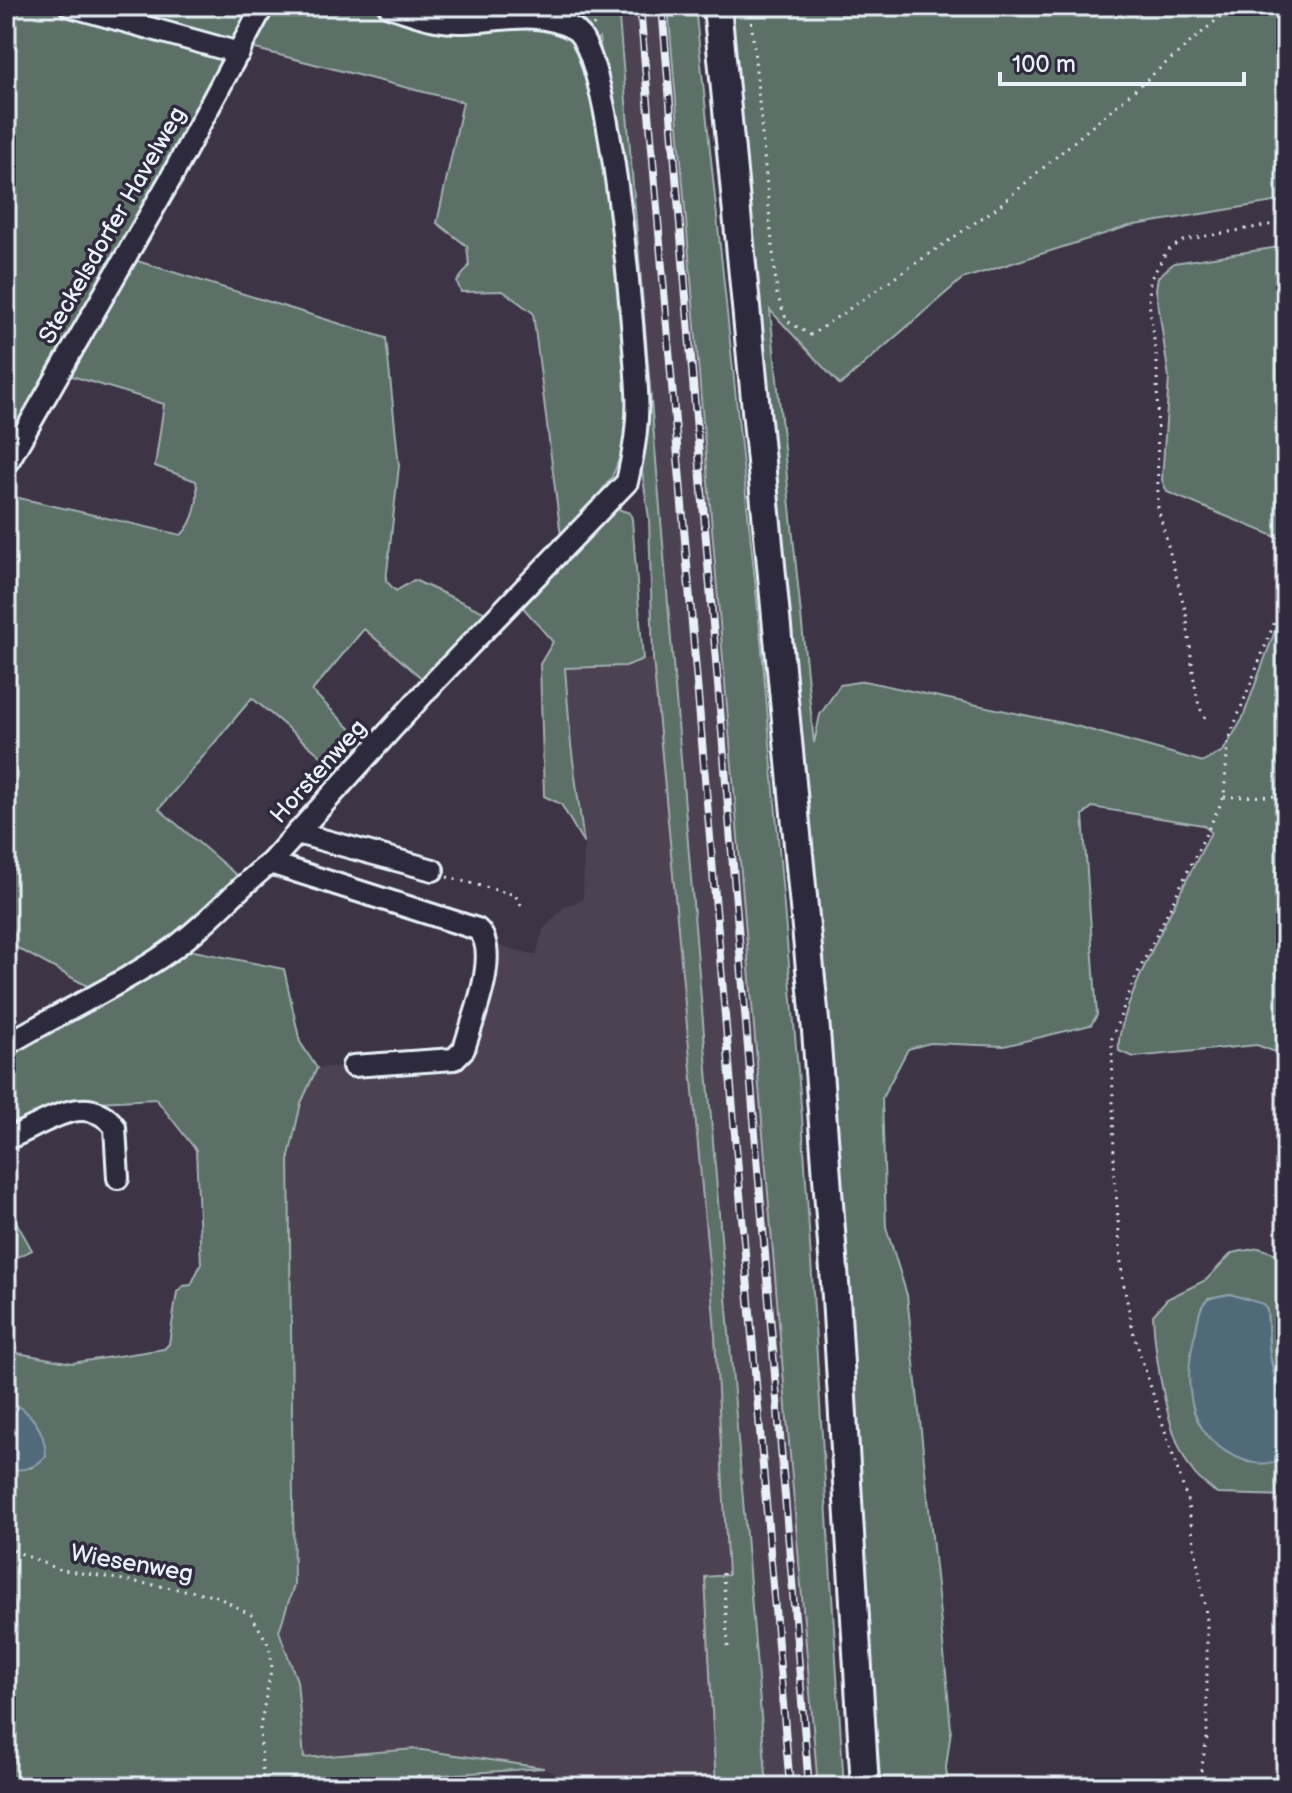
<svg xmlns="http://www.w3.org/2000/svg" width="1292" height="1793" viewBox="0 0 1292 1793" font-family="'Balsamiq Sans',sans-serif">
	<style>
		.built { fill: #4e4251 }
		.green { fill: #5b6f68; stroke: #a2b0b0; stroke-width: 2; fill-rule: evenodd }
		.water { fill: #516a7a; stroke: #8da0ac; stroke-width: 2 }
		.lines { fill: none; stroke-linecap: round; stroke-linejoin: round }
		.minor-casing { stroke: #e8f1f8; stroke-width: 26 }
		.major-casing { stroke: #e8f1f8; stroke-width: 32 }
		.path { stroke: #e8f1f8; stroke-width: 3; stroke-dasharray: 2 6; stroke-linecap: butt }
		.minor { stroke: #2f2a3d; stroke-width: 20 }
		.major { stroke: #2f2a3d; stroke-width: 26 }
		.rail-casing { stroke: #e8f1f8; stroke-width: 8 }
		.rail { stroke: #2f2a3d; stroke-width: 5; stroke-dasharray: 15; stroke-linecap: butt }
		.labels { text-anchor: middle; stroke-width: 7; stroke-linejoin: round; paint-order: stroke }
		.street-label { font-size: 24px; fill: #e8f1f8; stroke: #2f2a3d }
	</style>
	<rect width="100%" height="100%" fill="#3d3546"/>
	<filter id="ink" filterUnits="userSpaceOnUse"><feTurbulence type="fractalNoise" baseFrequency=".0125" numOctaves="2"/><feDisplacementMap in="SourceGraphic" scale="16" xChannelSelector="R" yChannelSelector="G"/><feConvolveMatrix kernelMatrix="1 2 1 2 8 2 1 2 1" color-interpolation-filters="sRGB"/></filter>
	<g filter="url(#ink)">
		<g class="built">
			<path d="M 618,6 L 668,6 L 818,1787 L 767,1787 Z"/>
			<path d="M 653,658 L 714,1318 L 728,1576 L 705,1578 L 716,1787 L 579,1787 L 544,1768 L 415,1749 L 304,1759 L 297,1681 L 279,1631 L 294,1585 L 289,1156 L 301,1103 L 317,1068 L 467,1057 L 496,945 L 536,955 L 543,930 L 565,906 L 583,900 L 584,844 L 571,745 L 565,668 L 626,666 Z"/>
		</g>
		<g class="green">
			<path d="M 6,6 L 256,6 C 180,157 85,298 6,447 Z"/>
			<path d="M 274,6 L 618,6 L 767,1787 L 716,1787 L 705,1577 L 728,1575 L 714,1318 L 653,658 L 649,518 L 641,465 L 620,173 L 599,38 L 585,50 L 610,184 L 629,434 L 612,477 L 562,544 L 533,313 L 503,291 L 461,292 L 457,282 L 469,266 L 467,246 L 437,223 L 463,102 L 252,48 Z"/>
			<path d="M 668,6 L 695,6 L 761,638 L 802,1117 L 844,1787 L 818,1787 Z"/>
			<path d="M 726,6 L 1286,6 L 1286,200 L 1129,226 L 962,279 L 840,385 L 770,310 L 814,743 L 820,715 L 840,685 L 864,681 L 1076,726 L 1203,762 L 1223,751 L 1242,720 L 1286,601 L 1286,1056 L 1257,1045 L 1134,1057 L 1119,1051 C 1113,1013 1191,874 1211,832 L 1203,825 L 1092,807 L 1083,815 L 1097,1015 L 1091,1025 L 1004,1046 L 930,1043 L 908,1049 L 882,1098 L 886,1227 L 907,1295 L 947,1683 L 951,1730 L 946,1767 L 948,1787 L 881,1787 Z"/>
			<path d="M 1286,246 L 1286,541 L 1167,492 L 1162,480 L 1169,378 L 1156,289 L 1158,277 L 1174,263 Z"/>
			<path d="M 134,260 L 386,338 L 399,466 L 386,581 L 396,591 L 414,580 L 486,613 L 424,680 L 364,629 L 312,691 L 366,744 L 340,772 L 252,698 L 159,809 L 241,879 L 161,945 L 91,988 L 6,942 L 6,495 L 181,535 C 194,523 200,499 196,481 L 155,466 L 164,404 L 65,374 Z"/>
			<path d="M 618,509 L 630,513 L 632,519 L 643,659 L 626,666 L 565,668 L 571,745 L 584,844 L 561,804 L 544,796 L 540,664 L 553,642 L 520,604 Z"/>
			<path d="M 184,949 L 284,969 L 300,1042 L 317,1068 L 301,1103 L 289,1156 L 294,1585 L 279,1631 L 297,1681 L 304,1758 L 415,1749 L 544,1768 L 264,1787 L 6,1787 L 6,1467 L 31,1468 L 46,1456 L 6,1399 L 6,1351 L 72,1363 L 164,1349 L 169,1344 L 177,1292 L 183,1286 L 191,1285 L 201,1264 L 196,1150 L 156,1099 L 77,1103 L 6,1130 L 6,1056 Z"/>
			<path d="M 6,1204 L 32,1250 L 6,1263 Z"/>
			<path d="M 1259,1248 L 1277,1254 L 1286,1251 L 1286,1496 L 1217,1494 C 1210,1487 1200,1481 1194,1473 C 1167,1439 1155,1357 1153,1315 L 1167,1299 L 1206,1280 L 1232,1253 ZM 1230,1294 L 1267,1310 L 1270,1357 L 1284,1404 L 1248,1462 C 1164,1423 1193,1372 1208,1298 Z"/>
		</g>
		<g class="water">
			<path d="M 1230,1294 L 1263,1304 L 1267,1310 C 1268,1325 1268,1341 1270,1355 C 1276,1390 1292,1428 1276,1462 C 1260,1466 1249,1463 1234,1456 C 1185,1433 1183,1377 1196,1330 C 1198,1321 1199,1307 1206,1301 C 1211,1296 1223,1296 1230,1294 Z"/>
			<path d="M 6,1399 C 30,1410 45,1429 46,1456 C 35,1468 23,1473 6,1467 Z"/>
		</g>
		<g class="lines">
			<g class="minor-casing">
				<g id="minor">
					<path d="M 70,6 L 239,53"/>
					<path d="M 6,465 L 171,178 L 263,6"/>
					<path d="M 297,833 L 433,870"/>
					<path d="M 270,863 L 477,929 C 502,950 472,1021 464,1049 L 454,1059 L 353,1066"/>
					<path d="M 6,1045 C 59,1013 116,988 167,953 C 205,927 234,891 270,863 L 436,680 L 627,482 C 634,451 639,422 637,391 C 634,337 612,51 574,29 C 529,4 482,29 436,20 C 420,17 404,11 389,6"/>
					<path d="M 6,1139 C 39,1128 86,1087 115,1127 L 118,1178"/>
				</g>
			</g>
			<g class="major-casing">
				<path id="major" d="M 717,6 L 816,1031 L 836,1297 L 865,1787"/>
			</g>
			<g class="path">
				<path d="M 750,6 L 777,295 L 787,321 L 811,335 L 995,209 L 1233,6"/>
				<path d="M 593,26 L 600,14 L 599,6"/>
				<path d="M 1205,718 L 1199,706 L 1194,680 L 1186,613 L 1158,508 L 1157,362 L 1149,302 L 1150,280 L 1167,251 L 1184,240 L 1286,222"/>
				<path d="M 1224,797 L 1286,796"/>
				<path d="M 447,877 L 515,895 L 521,905"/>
				<path d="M 6,1547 L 57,1569 L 214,1595 L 251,1615 L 269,1645 L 272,1665 L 260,1727 L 263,1787"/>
				<path d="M 723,1573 L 728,1647"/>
				<path d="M 1198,1787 L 1207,1738 L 1207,1620 L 1187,1499 L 1134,1335 L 1122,1276 L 1114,1163 L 1112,1038 L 1133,983 L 1224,797 L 1228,741 L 1286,593"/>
			</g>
			<use href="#minor" class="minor"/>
			<use href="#major" class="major"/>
			<g class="rail-casing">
				<g id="rail">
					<path d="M 640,6 L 790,1787"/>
					<path d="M 662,6 L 809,1787"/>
				</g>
			</g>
			<use href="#rail" class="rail"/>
		</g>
	</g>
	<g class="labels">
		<g class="street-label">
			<text transform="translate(112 225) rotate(-60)" y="8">Steckelsdorfer Havelweg</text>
			<text transform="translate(318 771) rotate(-48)" y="8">Horstenweg</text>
			<text transform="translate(132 1563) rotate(10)" y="8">Wiesenweg</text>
		</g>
	</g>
	<rect width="1292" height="1793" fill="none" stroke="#2f2a3d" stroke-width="32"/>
	<rect x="16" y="16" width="1260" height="1761" fill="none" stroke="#e8f1f8" stroke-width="3" filter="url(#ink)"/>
	<path d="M1000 72v12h244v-12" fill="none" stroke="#e8f1f8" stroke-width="4"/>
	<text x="1012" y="72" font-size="24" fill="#e8f1f8" stroke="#2f2a3d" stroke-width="6" paint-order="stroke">100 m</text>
</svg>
